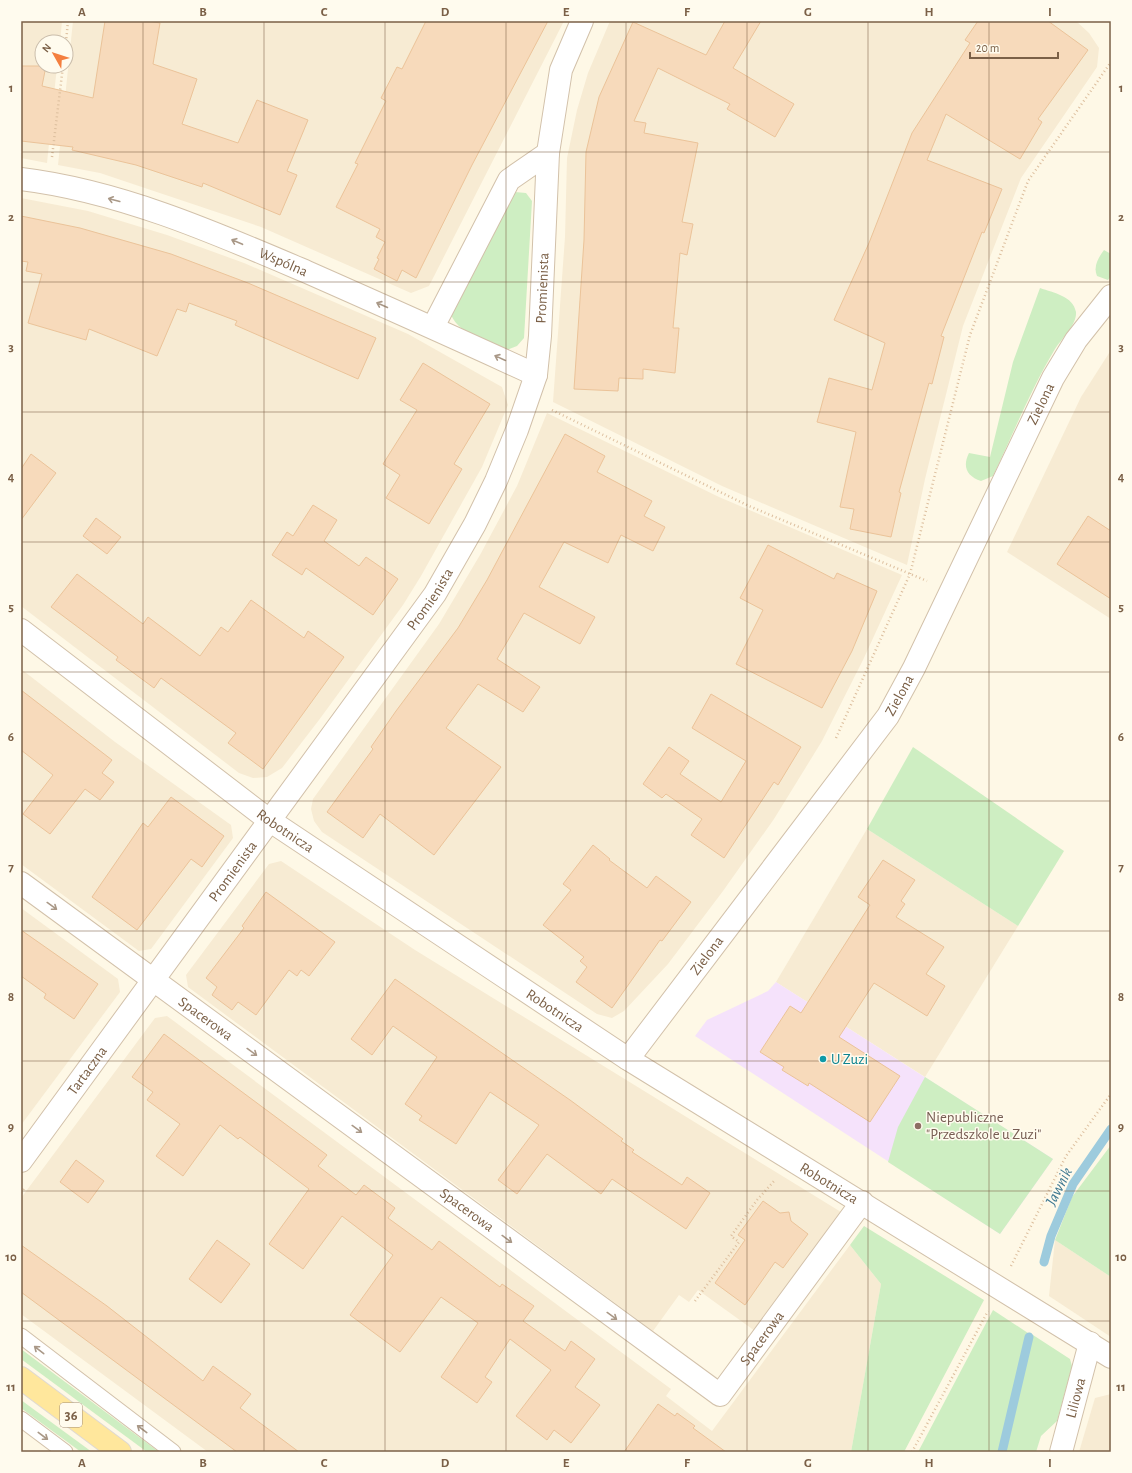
<svg xmlns="http://www.w3.org/2000/svg" width="1132" height="1473" viewBox="0 0 1132 1473" font-family="'Alegreya Sans',sans-serif">
	<style>
		.residential { fill: #f7ebd3 }
		.education { fill: #f5e2fb }
		.green { fill: #ceeec2 }
		.lines { fill: none; stroke-linecap: round; stroke-linejoin: round }
		.stream { stroke: #9dcbdd; stroke-width: 9 }
		.building { fill: #f7dabb; stroke: #ebc399 }
		.lane-casing { stroke: #d2c1aa; stroke-width: 17 }
		.street-casing { stroke: #d2c1aa; stroke-width: 24 }
		.primary-casing { stroke: #dfd9d3; stroke-width: 24 }
		.path { stroke: #dcbe9d; stroke-width: 2.5; stroke-dasharray: 1 3; stroke-linecap: butt }
		.lane { stroke: #fff; stroke-width: 15 }
		.street { stroke: #fff; stroke-width: 22 }
		.primary { stroke: #ffe79c; stroke-width: 22 }
		.oneway { stroke: #a99887 }
		.grid { fill: none; stroke: #7b6047; stroke-width: 1; stroke-opacity: 0.55 }
		.culture-dot { fill: #0f9aa8; stroke: #fffbee; stroke-width: 1.5 }
		.education-dot { fill: #8d6e63; stroke: #fffbee; stroke-width: 1.5 }
		.labels { text-anchor: middle; stroke-width: 3; stroke-linejoin: round; paint-order: stroke }
		.shield { fill: #fffbee; stroke: #a38e79; stroke-width: 1 }
		.shield-label { font-size: 14px; font-weight: bold; fill: #7b6047 }
		.street-label { font-size: 15px; fill: #7b6047; stroke: #fffbee }
		.culture-label { font-size: 15px; fill: #0d838f; stroke: #fffbee; text-anchor: start }
		.education-label { font-size: 15px; fill: #785e54; stroke: #fffbee; text-anchor: start }
		.water-label { font-size: 16px; font-style: italic; fill: #3e7890; stroke: #fffbee }
		.neatline { fill: none; stroke: #7b6047; stroke-width: 1.5 }
		.grid-label { font-size: 13px; text-anchor: middle; font-weight: bold; fill: #7b6047 }
	</style>
	<rect width="100%" height="100%" fill="#fef8e6"/>
	<g class="residential">
		<path d="M 21,21 L 62,21 L 60,42 L 42,42 L 42,66 L 57,66 L 47,163 L 21,158 Z"/>
		<path d="M 73,21 L 564,21 L 429,286 L 411,293 L 261,227 L 100,173 L 58,165 Z"/>
		<path d="M 610,21 L 1076,21 L 1089,33 L 1099,48 L 1097,67 L 1021,178 L 963,326 L 925,479 L 907,565 L 722,486 L 553,402 L 565,237 L 567,158 L 577,110 L 588,73 Z"/>
		<path d="M 21,198 L 88,211 L 167,235 L 244,263 L 408,334 L 502,387 L 508,405 L 482,467 L 421,576 L 403,605 L 319,720 L 282,768 L 267,777 L 253,778 L 239,773 L 21,606 Z"/>
		<path d="M 1111,350 L 1111,619 L 1007,552 L 1081,397 Z"/>
		<path d="M 547,413 L 719,497 L 902,575 L 863,660 L 822,741 L 774,819 L 723,891 L 668,964 L 624,1011 L 612,1018 L 597,1014 L 322,832 L 314,821 L 311,809 L 313,799 L 439,624 L 480,555 L 517,486 Z"/>
		<path d="M 21,669 L 115,742 L 231,825 L 233,838 L 151,949 L 139,951 L 21,864 Z"/>
		<path d="M 867,829 L 1018,926 L 925,1077 L 776,982 Z"/>
		<path d="M 281,861 L 415,950 L 841,1212 L 755,1331 L 698,1290 L 689,1302 L 679,1295 L 653,1331 L 188,987 L 186,975 L 269,864 Z"/>
		<path d="M 21,908 L 118,979 L 120,992 L 21,1125 Z"/>
		<path d="M 167,1016 L 671,1389 L 666,1396 L 712,1431 L 850,1245 L 881,1284 L 851,1452 L 208,1452 L 21,1314 L 21,1198 L 155,1018 Z"/>
		<path d="M 1055,1240 L 1111,1277 L 1111,1337 L 1049,1296 Z"/>
		<path d="M 1111,1394 L 1111,1452 L 1079,1452 L 1095,1398 Z"/>
	</g>
	<path class="education" d="M 776,982 L 1053,1159 L 1000,1234 L 695,1036 L 707,1020 L 768,991 Z"/>
	<g class="green">
		<path d="M 515,192 L 526,193 L 532,201 L 524,338 L 517,346 L 507,350 C 487,341 461,336 451,315 L 513,194 Z"/>
		<path d="M 1104,250 L 1111,254 L 1111,276 L 1108,280 L 1097,276 C 1093,267 1098,258 1104,250 Z"/>
		<path d="M 1040,288 C 1054,293 1073,296 1076,312 C 1077,325 1061,339 1055,349 C 1031,389 1013,434 993,476 L 981,481 C 967,476 962,467 969,453 L 990,457 L 1013,362 Z"/>
		<path d="M 913,747 L 1064,851 L 1018,926 L 867,829 Z"/>
		<path d="M 925,1077 L 1053,1159 L 1000,1234 L 888,1162 L 898,1127 Z"/>
		<path d="M 1111,1145 L 1111,1277 L 1055,1240 L 1072,1197 Z"/>
		<path d="M 864,1226 L 984,1300 L 904,1452 L 851,1452 L 881,1284 L 850,1245 Z"/>
		<path d="M 993,1310 L 1028,1333 L 999,1452 L 918,1452 Z"/>
		<path d="M 1033,1335 L 1070,1359 L 1072,1366 L 1057,1421 L 1041,1436 L 1036,1452 L 1006,1452 Z"/>
		<path d="M 21,1349 L 159,1452 L 147,1452 L 21,1359 Z"/>
		<path d="M 21,1400 L 92,1452 L 81,1452 L 21,1408 Z"/>
	</g>
	<g class="lines">
		<g class="stream">
			<path d="M 1044,1262 L 1051,1236 L 1073,1184 L 1111,1129"/>
			<path d="M 1002,1452 L 1029,1337"/>
		</g>
	</g>
	<g class="building">
		<path d="M 105,21 L 148,21 L 160,23 L 153,64 L 197,79 L 182,124 L 238,143 L 257,100 L 308,120 L 287,171 L 297,175 L 280,215 L 203,183 L 202,187 L 136,165 L 72,150 L 73,147 L 21,141 L 21,66 L 46,66 L 42,86 L 93,98 Z"/>
		<path d="M 426,21 L 548,21 L 472,165 L 416,278 L 402,270 L 397,281 L 374,269 L 379,259 L 377,258 L 385,242 L 376,237 L 380,229 L 336,207 L 358,164 L 355,163 L 386,101 L 381,98 L 397,67 L 402,69 Z"/>
		<path d="M 725,21 L 761,21 L 733,68 L 794,104 L 775,137 L 727,109 L 730,104 L 658,68 L 634,121 L 646,123 L 644,133 L 698,143 L 682,222 L 693,224 L 687,255 L 680,253 L 673,328 L 679,328 L 675,373 L 643,369 L 643,379 L 619,378 L 618,391 L 574,389 L 584,240 L 586,152 L 599,97 L 633,22 L 706,55 Z"/>
		<path d="M 978,21 L 1048,21 L 1088,50 L 1038,119 L 1042,122 L 1020,159 L 946,114 L 927,160 L 1002,189 L 984,233 L 982,232 L 941,336 L 944,337 L 932,384 L 929,383 L 899,492 L 901,493 L 891,537 L 850,529 L 854,509 L 840,507 L 856,432 L 817,422 L 829,378 L 872,390 L 885,343 L 834,320 L 869,243 L 912,133 L 970,43 L 965,40 Z"/>
		<path d="M 21,216 L 80,228 L 171,254 L 248,283 L 376,338 L 358,379 L 235,325 L 237,321 L 189,303 L 186,312 L 177,309 L 157,356 L 89,329 L 86,340 L 28,323 L 42,274 L 26,271 L 28,262 L 21,261 Z"/>
		<path d="M 423,363 L 490,404 L 454,464 L 462,469 L 429,524 L 386,498 L 400,475 L 383,464 L 417,410 L 400,400 Z"/>
		<path d="M 565,434 L 605,456 L 597,472 L 652,501 L 644,516 L 665,527 L 653,551 L 621,535 L 608,563 L 564,542 L 539,587 L 595,617 L 580,644 L 524,613 L 497,659 L 540,687 L 523,712 L 478,684 L 446,728 L 501,767 L 434,855 L 380,814 L 363,838 L 327,812 L 373,749 L 371,747 L 396,711 L 458,628 L 487,580 Z"/>
		<path d="M 31,454 L 56,473 L 21,520 L 21,469 Z"/>
		<path d="M 313,505 L 337,520 L 324,541 L 359,566 L 366,557 L 398,579 L 373,615 L 306,568 L 302,575 L 272,555 L 287,532 L 293,536 Z"/>
		<path d="M 1088,516 L 1111,531 L 1111,599 L 1057,564 Z"/>
		<path d="M 96,518 L 121,537 L 107,554 L 83,536 Z"/>
		<path d="M 768,545 L 834,579 L 837,573 L 877,591 L 852,651 L 822,708 L 736,664 L 763,610 L 740,598 Z"/>
		<path d="M 77,574 L 143,624 L 148,617 L 200,656 L 221,627 L 228,632 L 251,600 L 304,638 L 308,631 L 344,657 L 263,769 L 228,743 L 236,733 L 161,678 L 154,688 L 116,660 L 118,657 L 51,607 Z"/>
		<path d="M 21,690 L 112,760 L 102,773 L 114,782 L 100,800 L 85,789 L 50,834 L 23,814 L 53,775 L 21,750 Z"/>
		<path d="M 711,694 L 801,747 L 778,785 L 774,782 L 724,858 L 691,835 L 702,819 L 666,794 L 662,798 L 643,784 L 669,747 L 689,761 L 680,774 L 721,802 L 746,761 L 692,728 Z"/>
		<path d="M 171,797 L 224,836 L 202,867 L 191,859 L 137,930 L 92,897 L 143,823 L 148,827 Z"/>
		<path d="M 593,845 L 610,859 L 609,860 L 647,888 L 656,876 L 691,902 L 662,941 L 660,940 L 612,1008 L 576,982 L 587,967 L 580,961 L 584,957 L 543,925 L 571,890 L 563,884 Z"/>
		<path d="M 883,860 L 915,880 L 901,901 L 905,904 L 896,917 L 944,947 L 926,974 L 945,986 L 927,1016 L 874,983 L 839,1037 L 900,1076 L 870,1122 L 809,1083 L 808,1086 L 782,1070 L 784,1067 L 760,1052 L 790,1006 L 801,1013 L 870,905 L 858,897 Z"/>
		<path d="M 266,892 L 335,942 L 309,976 L 301,970 L 297,976 L 289,970 L 256,1015 L 238,1002 L 232,1010 L 212,995 L 217,987 L 206,978 L 244,928 L 242,926 Z"/>
		<path d="M 21,930 L 98,984 L 74,1019 L 44,998 L 46,994 L 21,976 Z"/>
		<path d="M 395,979 L 570,1100 L 623,1139 L 621,1141 L 634,1150 L 632,1152 L 682,1185 L 687,1177 L 710,1193 L 686,1229 L 612,1179 L 601,1194 L 547,1154 L 517,1194 L 498,1180 L 539,1125 L 490,1092 L 456,1144 L 419,1120 L 422,1116 L 405,1104 L 437,1057 L 393,1026 L 372,1055 L 351,1039 Z"/>
		<path d="M 164,1034 L 327,1155 L 318,1166 L 356,1195 L 364,1185 L 395,1208 L 388,1218 L 432,1250 L 439,1241 L 500,1287 L 502,1284 L 534,1306 L 523,1321 L 565,1351 L 571,1341 L 595,1359 L 575,1387 L 600,1405 L 571,1443 L 554,1430 L 547,1440 L 516,1416 L 551,1370 L 510,1339 L 485,1377 L 492,1382 L 477,1403 L 441,1377 L 478,1323 L 441,1297 L 400,1352 L 350,1315 L 393,1255 L 342,1216 L 303,1269 L 269,1244 L 309,1189 L 240,1137 L 238,1139 L 220,1125 L 183,1176 L 156,1156 L 180,1124 L 147,1100 L 153,1092 L 132,1077 Z"/>
		<path d="M 76,1160 L 104,1181 L 88,1203 L 60,1182 Z"/>
		<path d="M 763,1201 L 780,1213 L 789,1212 L 791,1221 L 808,1234 L 783,1268 L 775,1262 L 745,1305 L 715,1283 L 745,1240 L 738,1235 Z"/>
		<path d="M 217,1240 L 250,1264 L 221,1303 L 189,1279 Z"/>
		<path d="M 21,1245 L 107,1306 L 203,1381 L 213,1366 L 251,1394 L 240,1408 L 299,1452 L 237,1452 L 21,1292 Z"/>
		<path d="M 658,1404 L 675,1416 L 677,1413 L 695,1426 L 693,1428 L 726,1452 L 624,1452 Z"/>
	</g>
	<g class="lines">
		<g class="lane-casing">
			<g id="lane">
				<path d="M 21,1336 L 173,1452"/>
				<path d="M 21,1419 L 65,1452"/>
			</g>
		</g>
		<g class="street-casing">
			<g id="street">
				<path id="s1" d="M 21,179 C 120,191 216,233 307,272 C 384,306 460,340 536,375"/>
				<path d="M 433,327 L 509,180 L 548,153"/>
				<path id="s2" d="M 21,630 L 269,820 L 628,1059 L 1111,1357"/>
				<path id="s3" d="M 21,883 L 720,1395 L 862,1202"/>
				<path id="s4" d="M 628,1059 L 888,716 L 914,668 L 1053,378 L 1076,340 L 1111,296"/>
				<path id="s5" d="M 21,1161 L 435,594 L 475,524 L 496,481 L 517,430 L 536,375 L 540,336 L 548,153 L 561,70 L 582,21"/>
				<path id="s6" d="M 1061,1452 L 1090,1343"/>
			</g>
		</g>
		<g class="primary-casing">
			<path id="primary" d="M 21,1378 L 120,1452"/>
		</g>
		<g class="path">
			<path d="M 66,42 L 68,21"/>
			<path d="M 52,157 L 63,66"/>
			<path d="M 552,410 L 749,506 L 927,581"/>
			<path d="M 836,738 L 910,574 L 970,335 L 1028,181 L 1111,62"/>
			<path d="M 21,1193 L 25,1187"/>
			<path d="M 1011,1266 L 1066,1156 L 1111,1094"/>
			<path d="M 695,1301 L 739,1242 L 731,1236 L 757,1200 L 775,1180"/>
			<path d="M 912,1452 L 988,1311"/>
		</g>
		<use href="#lane" class="lane"/>
		<use href="#street" class="street"/>
		<use href="#primary" class="primary"/>
	</g>
	<defs><path id="oneway-shaft" d="M-6 0H5M1.5-3L5.5 0L1.5 3" fill="none" stroke-width="1.6" stroke-linecap="round" stroke-linejoin="round"/></defs>
	<g class="oneway">
		<use href="#oneway-shaft" transform="translate(114 200) rotate(-165)"/>
		<use href="#oneway-shaft" transform="translate(237 242) rotate(-157)"/>
		<use href="#oneway-shaft" transform="translate(382 305) rotate(-156)"/>
		<use href="#oneway-shaft" transform="translate(500 358) rotate(-155)"/>
		<use href="#oneway-shaft" transform="translate(52 906) rotate(36)"/>
		<use href="#oneway-shaft" transform="translate(252 1052) rotate(36)"/>
		<use href="#oneway-shaft" transform="translate(357 1129) rotate(36)"/>
		<use href="#oneway-shaft" transform="translate(507 1239) rotate(36)"/>
		<use href="#oneway-shaft" transform="translate(612 1316) rotate(36)"/>
		<use href="#oneway-shaft" transform="translate(39 1350) rotate(-142)"/>
		<use href="#oneway-shaft" transform="translate(142 1429) rotate(-143)"/>
		<use href="#oneway-shaft" transform="translate(43 1436) rotate(37)"/>
	</g>
	<path class="grid" d="M 143,21 L 143,1452M 264,21 L 264,1452M 385,21 L 385,1452M 506,21 L 506,1452M 626,21 L 626,1452M 747,21 L 747,1452M 868,21 L 868,1452M 989,21 L 989,1452M 21,152 L 1111,152M 21,282 L 1111,282M 21,412 L 1111,412M 21,542 L 1111,542M 21,672 L 1111,672M 21,801 L 1111,801M 21,931 L 1111,931M 21,1061 L 1111,1061M 21,1191 L 1111,1191M 21,1321 L 1111,1321"/>
	<circle class="culture-dot" cx="823" cy="1059" r="4"/>
	<circle class="education-dot" cx="918" cy="1126" r="4"/>
	<g class="labels">
		<rect class="shield" x="60" y="1403" width="22" height="24" rx="3"/>
		<g class="shield-label">
			<text x="71" y="1420">36</text>
		</g>
		<g class="street-label">
			<text dy="5" stroke="none"><textPath href="#s1" startOffset="276">Wspólna</textPath></text>
			<text dy="5" stroke="none"><textPath href="#s5" startOffset="1031">Promienista</textPath></text>
			<text dy="5" stroke="none"><textPath href="#s4" startOffset="778">Zielona</textPath></text>
			<text dy="5" stroke="none"><textPath href="#s5" startOffset="695">Promienista</textPath></text>
			<text dy="5" stroke="none"><textPath href="#s4" startOffset="454">Zielona</textPath></text>
			<text dy="5" stroke="none"><textPath href="#s2" startOffset="332">Robotnicza</textPath></text>
			<text dy="5" stroke="none"><textPath href="#s5" startOffset="359">Promienista</textPath></text>
			<text dy="5" stroke="none"><textPath href="#s4" startOffset="130">Zielona</textPath></text>
			<text dy="5" stroke="none"><textPath href="#s2" startOffset="656">Robotnicza</textPath></text>
			<text dy="5" stroke="none"><textPath href="#s3" startOffset="229">Spacerowa</textPath></text>
			<text dy="5" stroke="none"><textPath href="#s5" startOffset="112">Tartaczna</textPath></text>
			<text dy="5" stroke="none"><textPath href="#s2" startOffset="980">Robotnicza</textPath></text>
			<text dy="5" stroke="none"><textPath href="#s3" startOffset="553">Spacerowa</textPath></text>
			<text dy="5" stroke="none"><textPath href="#s3" startOffset="937">Spacerowa</textPath></text>
			<text dy="5" stroke="none"><textPath href="#s6" startOffset="56">Liliowa</textPath></text>
		</g>
		<g class="culture-label">
			<text x="831" y="1064">U Zuzi</text>
		</g>
		<g class="education-label">
			<text x="926" y="1122">Niepubliczne<tspan x="926" dy="17">"Przedszkole u Zuzi"</tspan></text>
		</g>
		<g class="water-label">
			<text transform="translate(1058 1186) rotate(-63)" y="6">Jawnik</text>
		</g>
	</g>
	<rect width="1132" height="1473" fill="none" stroke="#fffbee" stroke-width="44"/>
	<g transform="translate(54 54) rotate(309)"><circle r="19" fill="#fffbee" stroke="#cabdab"/>
	<path d="M0-3L7 15L0 10L-7 15Z" fill="#f47f3f"/>
	<text y="-6" font-size="11" font-weight="bold" text-anchor="middle" fill="#7b6047">N</text>
	</g>
	<path d="M970 52v6h88v-6" fill="none" stroke="#7b6047" stroke-width="2"/>
	<text x="976" y="52" font-size="12" fill="#7b6047" stroke="#fffbee" stroke-width="3" paint-order="stroke">20 m</text>
	<rect x="22" y="22" width="1088" height="1429" class="neatline"/>
	<g class="grid-label">
		<text x="82" y="16">A</text>
		<text x="203" y="16">B</text>
		<text x="324" y="16">C</text>
		<text x="445" y="16">D</text>
		<text x="566" y="16">E</text>
		<text x="687" y="16">F</text>
		<text x="808" y="16">G</text>
		<text x="929" y="16">H</text>
		<text x="1050" y="16">I</text>
		<text x="11" y="92">1</text>
		<text x="1121" y="92">1</text>
		<text x="11" y="221">2</text>
		<text x="1121" y="221">2</text>
		<text x="11" y="351">3</text>
		<text x="1121" y="351">3</text>
		<text x="11" y="481">4</text>
		<text x="1121" y="481">4</text>
		<text x="11" y="611">5</text>
		<text x="1121" y="611">5</text>
		<text x="11" y="741">6</text>
		<text x="1121" y="741">6</text>
		<text x="11" y="871">7</text>
		<text x="1121" y="871">7</text>
		<text x="11" y="1001">8</text>
		<text x="1121" y="1001">8</text>
		<text x="11" y="1131">9</text>
		<text x="1121" y="1131">9</text>
		<text x="11" y="1261">10</text>
		<text x="1121" y="1261">10</text>
		<text x="11" y="1391">11</text>
		<text x="1121" y="1391">11</text>
		<text x="82" y="1467">A</text>
		<text x="203" y="1467">B</text>
		<text x="324" y="1467">C</text>
		<text x="445" y="1467">D</text>
		<text x="566" y="1467">E</text>
		<text x="687" y="1467">F</text>
		<text x="808" y="1467">G</text>
		<text x="929" y="1467">H</text>
		<text x="1050" y="1467">I</text>
	</g>
</svg>
